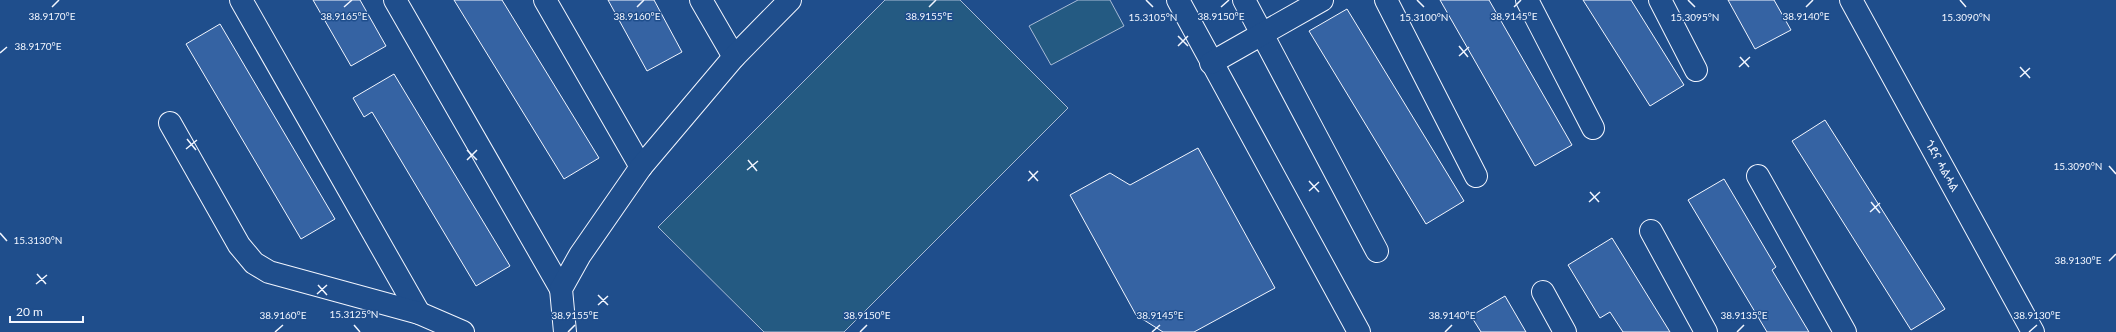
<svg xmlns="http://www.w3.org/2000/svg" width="2116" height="332" viewBox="0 0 2116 332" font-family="Lato,'Noto Sans Ethiopic',sans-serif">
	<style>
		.green { fill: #245a82; stroke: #a8bbd7 }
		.building { fill: #3563a3; stroke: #f2f6ff }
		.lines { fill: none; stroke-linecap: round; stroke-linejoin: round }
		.minor-casing { stroke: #f2f6ff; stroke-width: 24 }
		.tertiary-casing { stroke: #f2f6ff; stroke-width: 24 }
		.minor { stroke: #1f4e8c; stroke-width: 22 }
		.tertiary { stroke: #1f4e8c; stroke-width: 22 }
		.ticks { fill: none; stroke: #f2f6ff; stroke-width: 1.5 }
		.labels { text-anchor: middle; stroke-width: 3; stroke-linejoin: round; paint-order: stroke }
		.street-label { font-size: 12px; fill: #f2f6ff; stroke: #1f4e8c }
		.ticks-label { font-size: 10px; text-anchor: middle; fill: #f2f6ff; stroke: #1f4e8c; stroke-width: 3; stroke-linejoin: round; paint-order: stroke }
	</style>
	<rect width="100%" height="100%" fill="#1f4e8c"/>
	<g class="green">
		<path d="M 885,0 L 960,0 L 1068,108 L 844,332 L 764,332 L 658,227 Z"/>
		<path d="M 1078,0 L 1110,0 L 1124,26 L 1051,65 L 1029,26 Z"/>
	</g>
	<g class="building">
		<path d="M 313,0 L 360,0 L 386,46 L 351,66 Z"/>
		<path d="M 454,0 L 502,0 L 599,158 L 564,179 Z"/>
		<path d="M 608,0 L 654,0 L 682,52 L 647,71 Z"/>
		<path d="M 1440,0 L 1489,0 L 1572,145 L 1535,166 Z"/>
		<path d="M 1583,0 L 1631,0 L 1684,85 L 1650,106 Z"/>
		<path d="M 1728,0 L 1774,0 L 1791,30 L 1755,49 Z"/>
		<path d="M 1347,9 L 1464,201 L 1426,224 L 1309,31 Z"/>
		<path d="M 220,24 L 335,219 L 301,239 L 186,44 Z"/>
		<path d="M 394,74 L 510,266 L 476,286 L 372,112 L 364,117 L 353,98 Z"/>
		<path d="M 1825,120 L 1945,309 L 1911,330 L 1792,141 Z"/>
		<path d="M 1198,148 L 1275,288 L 1194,332 L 1163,332 L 1136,315 L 1070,195 L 1110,173 L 1130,185 Z"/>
		<path d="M 1724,179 L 1776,267 L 1772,270 L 1809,332 L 1767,332 L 1688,200 Z"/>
		<path d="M 1612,238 L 1670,332 L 1623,332 L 1610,312 L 1600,318 L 1568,265 Z"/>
		<path d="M 1505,296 L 1526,332 L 1481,332 L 1471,316 Z"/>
	</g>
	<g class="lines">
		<g class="minor-casing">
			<g id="minor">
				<path d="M 241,0 L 419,313"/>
				<path d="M 395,0 L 561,289"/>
				<path d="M 545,0 L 641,167"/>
				<path d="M 701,0 L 734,57"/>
				<path d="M 1178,0 L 1359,332"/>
				<path d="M 1244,0 L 1377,251"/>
				<path d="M 1386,0 L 1476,176"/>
				<path d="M 1527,0 L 1593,128"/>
				<path d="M 1660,0 L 1696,70"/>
				<path d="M 1211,63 L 1322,0"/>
				<path d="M 170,123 L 239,245 L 254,263 L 269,272 L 419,313 L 463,332"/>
				<path d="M 1758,176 L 1845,332"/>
				<path d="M 1651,231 L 1706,332"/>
				<path d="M 1543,292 L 1565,332"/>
				<path d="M 565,332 L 561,289 L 580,255 L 641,167 L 734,57 L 790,0"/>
			</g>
		</g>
		<g class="tertiary-casing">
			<path id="tertiary" d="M 1851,0 L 2033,332"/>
		</g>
		<use href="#minor" class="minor"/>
		<use href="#tertiary" class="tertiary"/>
	</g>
	<path class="ticks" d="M 1146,0 L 1153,7M 1417,0 L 1424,7M 1688,0 L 1695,7M 1960,0 L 1966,7M 52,7 L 59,0M 344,7 L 352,0M 637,7 L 644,0M 929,7 L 936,0M 1221,7 L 1229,0M 1514,7 L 1521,0M 1806,7 L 1813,0M 1178,36 L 1188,46M 1178,46 L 1188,36M 1459,46 L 1468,57M 0,53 L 7,47M 1459,56 L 1469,47M 1740,57 L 1749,67M 1739,67 L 1750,57M 2020,67 L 2030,78M 2020,77 L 2030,68M 187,139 L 196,150M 186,149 L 197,140M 467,150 L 477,160M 467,160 L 477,150M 748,160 L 757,171M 2109,166 L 2116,174M 747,170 L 758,161M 1029,171 L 1038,181M 1028,181 L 1038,171M 1309,181 L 1319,192M 1309,191 L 1319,182M 1590,192 L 1599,202M 1589,202 L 1600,192M 1871,202 L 1880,213M 1870,212 L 1880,203M 0,233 L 7,241M 2109,261 L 2116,254M 37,274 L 46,284M 36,284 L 47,275M 318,285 L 327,295M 317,294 L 327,285M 598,295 L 608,305M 598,305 L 608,296M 354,325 L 360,332M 275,332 L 283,325M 568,332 L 575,325M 860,332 L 867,325M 1152,332 L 1160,325M 1445,332 L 1452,325M 1737,332 L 1744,325M 2029,332 L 2037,325"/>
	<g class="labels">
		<g class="street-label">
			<text transform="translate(1942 166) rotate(61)" y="4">ጎደና ሓልሓል</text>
		</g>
	</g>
	<g class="ticks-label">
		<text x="52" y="20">38.9170°E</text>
		<text x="344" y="20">38.9165°E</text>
		<text x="637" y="20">38.9160°E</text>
		<text x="1221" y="20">38.9150°E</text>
		<text x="1514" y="20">38.9145°E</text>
		<text x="1806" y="20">38.9140°E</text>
		<text x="929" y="20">38.9155°E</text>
		<text x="1153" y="21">15.3105°N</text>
		<text x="1424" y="21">15.3100°N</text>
		<text x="1695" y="21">15.3095°N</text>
		<text x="1966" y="21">15.3090°N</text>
		<text x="38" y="50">38.9170°E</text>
		<text x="2078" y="170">15.3090°N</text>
		<text x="38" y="244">15.3130°N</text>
		<text x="2078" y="264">38.9130°E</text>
		<text x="354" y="318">15.3125°N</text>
		<text x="283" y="319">38.9160°E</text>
		<text x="575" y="319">38.9155°E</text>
		<text x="867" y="319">38.9150°E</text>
		<text x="1160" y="319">38.9145°E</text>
		<text x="1452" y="319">38.9140°E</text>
		<text x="1744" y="319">38.9135°E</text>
		<text x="2037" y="319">38.9130°E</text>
	</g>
	<path d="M10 316v6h73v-6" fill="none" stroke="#f2f6ff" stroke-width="2"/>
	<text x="16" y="316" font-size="12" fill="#f2f6ff" stroke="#1f4e8c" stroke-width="3" paint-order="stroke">20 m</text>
</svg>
